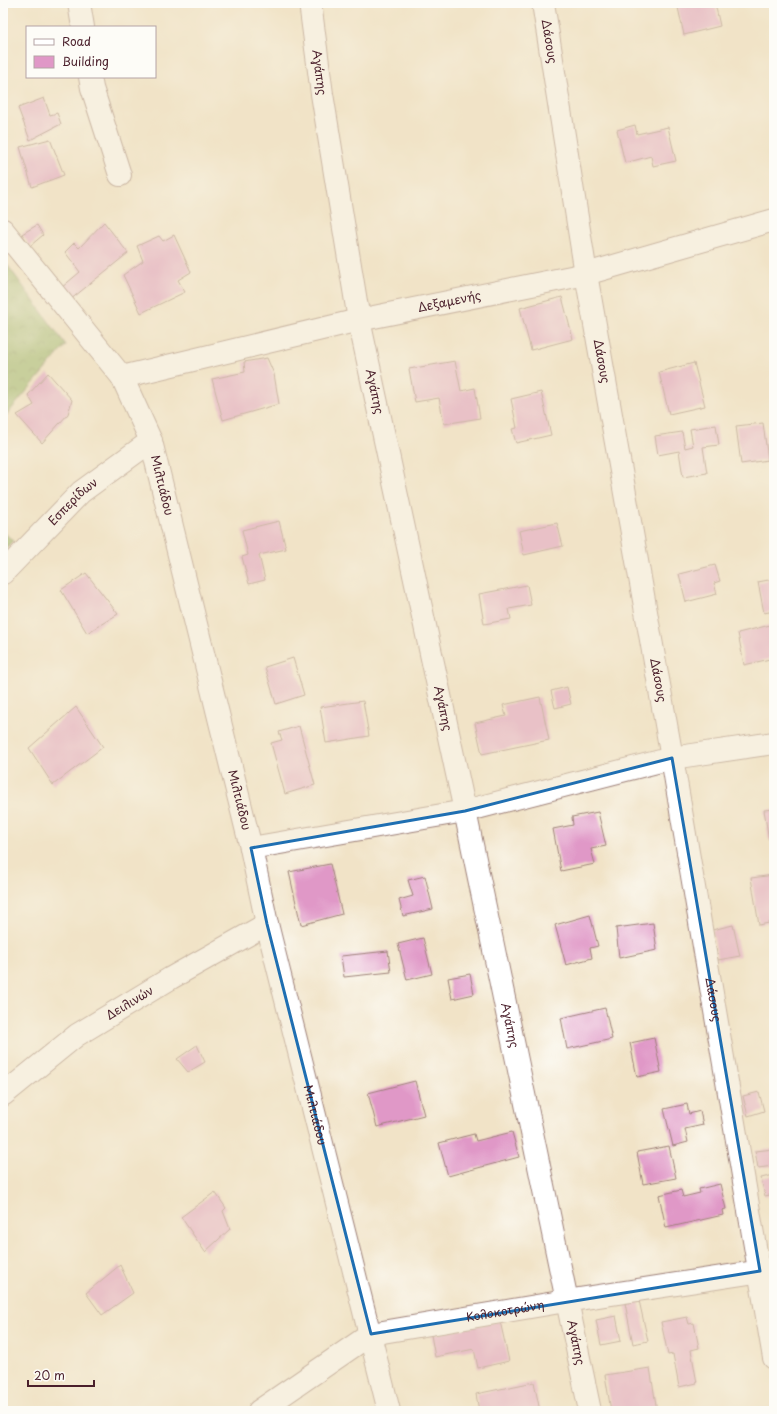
<svg xmlns="http://www.w3.org/2000/svg" width="777" height="1414" viewBox="0 0 777 1414" font-family="'Playpen Sans',sans-serif">
	<style>
		.forest { fill: url(#forest-crowns); stroke: #716a4a }
		.building { fill: #e098c7 }
		.lines { fill: none; stroke-linecap: round; stroke-linejoin: round }
		.street-casing { stroke: #9e8179; stroke-width: 24 }
		.street { stroke: #fff; stroke-width: 22 }
		.marked { fill: none; stroke: #1f6fb2; stroke-width: 3; stroke-linejoin: round }
		.labels { text-anchor: middle; stroke-width: 4; stroke-linejoin: round; paint-order: stroke }
		.street-label { font-size: 12px; fill: #4a1f2b; stroke: #fdfcf7 }
	</style>
	<defs>
		<pattern id="forest-crowns" width="20" height="18" patternUnits="userSpaceOnUse"><rect width="20" height="18" fill="#98b669"/><path d="M2 6a3 3 0 1 1 6 0M12 15a3 3 0 1 1 6 0" fill="none" stroke="#7e9357"/></pattern>
	</defs>
	<rect width="100%" height="100%" fill="#fdfcf7"/>
	<filter id="ink" filterUnits="userSpaceOnUse"><feTurbulence type="fractalNoise" baseFrequency=".025" numOctaves="2"/><feDisplacementMap in="SourceGraphic" scale="8" xChannelSelector="R" yChannelSelector="G"/><feConvolveMatrix kernelMatrix="1 2 1 2 8 2 1 2 1" color-interpolation-filters="sRGB"/></filter>
	<filter id="wash" filterUnits="userSpaceOnUse"><feTurbulence type="fractalNoise" baseFrequency=".012" numOctaves="4" result="noise"/><feDisplacementMap in="SourceGraphic" scale="16" xChannelSelector="R" yChannelSelector="G"/><feGaussianBlur stdDeviation="0.9" result="paint"/><feColorMatrix in="noise" values="0 0 0 0 0 0 0 0 0 0 0 0 0 0 0 0 0 1.4 0 .05"/><feComposite in="paint" operator="in"/></filter>
	<g filter="url(#wash)">
		<rect width="100%" height="100%" fill="#f1e3c7"/>
		<g class="forest">
			<path d="M 3,259 L 66,345 L 3,419 Z"/>
			<path d="M 3,531 L 13,541 L 3,551 Z"/>
		</g>
		<g id="blocks">
			<g class="building">
				<path d="M 677,3 L 715,3 L 720,26 L 684,35 Z"/>
				<path d="M 44,98 L 50,115 L 57,113 L 61,124 L 30,140 L 18,108 Z"/>
				<path d="M 635,125 L 637,134 L 668,127 L 676,161 L 653,166 L 651,156 L 625,163 L 617,130 Z"/>
				<path d="M 50,139 L 64,175 L 32,187 L 20,147 Z"/>
				<path d="M 104,222 L 128,253 L 70,300 L 61,288 L 80,272 L 65,252 L 74,243 L 79,248 Z"/>
				<path d="M 37,225 L 43,235 L 30,246 L 22,234 Z"/>
				<path d="M 174,235 L 191,272 L 178,280 L 185,292 L 141,313 L 123,275 L 143,261 L 137,246 L 159,236 L 163,241 Z"/>
				<path d="M 562,297 L 573,339 L 531,350 L 520,308 Z"/>
				<path d="M 267,358 L 274,374 L 279,404 L 223,420 L 212,379 L 245,372 L 244,362 Z"/>
				<path d="M 455,361 L 461,391 L 475,388 L 480,418 L 444,424 L 439,398 L 415,402 L 409,369 Z"/>
				<path d="M 694,363 L 705,406 L 669,414 L 659,372 Z"/>
				<path d="M 48,373 L 72,400 L 68,414 L 42,443 L 17,415 L 34,405 L 28,395 Z"/>
				<path d="M 541,392 L 551,435 L 516,443 L 512,429 L 517,428 L 511,399 Z"/>
				<path d="M 763,423 L 768,460 L 741,464 L 736,426 Z"/>
				<path d="M 716,425 L 719,445 L 703,447 L 707,473 L 683,477 L 679,451 L 658,455 L 655,436 L 682,432 L 685,448 L 693,446 L 690,429 Z"/>
				<path d="M 279,521 L 286,549 L 259,555 L 265,580 L 249,584 L 242,557 L 248,555 L 242,530 Z"/>
				<path d="M 557,523 L 563,546 L 524,555 L 519,531 Z"/>
				<path d="M 715,565 L 720,581 L 714,583 L 717,594 L 686,602 L 679,574 Z"/>
				<path d="M 86,573 L 118,614 L 87,633 L 61,590 Z"/>
				<path d="M 774,579 L 774,611 L 764,613 L 758,582 Z"/>
				<path d="M 527,585 L 531,605 L 509,609 L 511,619 L 484,624 L 479,594 Z"/>
				<path d="M 770,625 L 774,644 L 774,658 L 744,665 L 738,633 Z"/>
				<path d="M 293,658 L 304,695 L 276,704 L 265,667 Z"/>
				<path d="M 567,687 L 571,704 L 555,708 L 551,691 Z"/>
				<path d="M 540,697 L 549,740 L 482,754 L 475,723 L 506,716 L 503,705 Z"/>
				<path d="M 363,701 L 369,736 L 326,743 L 320,707 Z"/>
				<path d="M 76,707 L 103,747 L 53,785 L 29,748 Z"/>
				<path d="M 299,726 L 315,785 L 285,794 L 271,743 L 282,740 L 279,732 Z"/>
				<path d="M 774,809 L 774,840 L 769,840 L 764,810 Z"/>
				<path d="M 598,812 L 606,846 L 591,849 L 595,864 L 561,871 L 553,829 L 573,825 L 572,817 Z"/>
				<path d="M 330,864 L 342,914 L 301,925 L 289,872 Z"/>
				<path d="M 774,875 L 774,922 L 759,925 L 751,878 Z"/>
				<path d="M 425,876 L 433,909 L 403,916 L 399,900 L 413,896 L 408,880 Z"/>
				<path d="M 590,915 L 598,946 L 590,948 L 592,958 L 566,965 L 555,925 Z"/>
				<path d="M 653,923 L 657,950 L 619,958 L 616,928 Z"/>
				<path d="M 733,925 L 740,956 L 718,960 L 712,930 Z"/>
				<path d="M 423,938 L 432,974 L 407,980 L 398,944 Z"/>
				<path d="M 388,951 L 391,972 L 344,977 L 341,956 Z"/>
				<path d="M 470,974 L 474,994 L 452,999 L 448,978 Z"/>
				<path d="M 605,1008 L 612,1039 L 567,1049 L 561,1018 Z"/>
				<path d="M 654,1038 L 661,1072 L 637,1077 L 630,1043 Z"/>
				<path d="M 197,1045 L 205,1062 L 188,1072 L 177,1059 Z"/>
				<path d="M 415,1081 L 424,1115 L 377,1127 L 368,1093 Z"/>
				<path d="M 759,1092 L 764,1111 L 748,1116 L 743,1096 Z"/>
				<path d="M 687,1104 L 689,1114 L 700,1111 L 703,1125 L 685,1129 L 688,1142 L 673,1146 L 664,1109 Z"/>
				<path d="M 512,1132 L 519,1157 L 448,1176 L 439,1143 L 474,1134 L 476,1141 Z"/>
				<path d="M 669,1146 L 676,1178 L 643,1184 L 637,1152 Z"/>
				<path d="M 774,1149 L 774,1166 L 758,1168 L 755,1151 Z"/>
				<path d="M 774,1175 L 774,1194 L 765,1196 L 761,1178 Z"/>
				<path d="M 720,1184 L 726,1209 L 722,1210 L 723,1215 L 666,1228 L 659,1195 L 681,1190 L 683,1197 L 700,1193 L 699,1189 Z"/>
				<path d="M 215,1192 L 226,1208 L 223,1211 L 230,1229 L 205,1252 L 181,1217 Z"/>
				<path d="M 120,1265 L 133,1293 L 102,1315 L 86,1293 Z"/>
				<path d="M 638,1296 L 648,1341 L 633,1344 L 624,1298 Z"/>
				<path d="M 616,1316 L 621,1341 L 601,1345 L 596,1320 Z"/>
				<path d="M 687,1317 L 689,1324 L 694,1323 L 699,1348 L 691,1350 L 697,1383 L 679,1387 L 673,1354 L 668,1355 L 661,1322 Z"/>
				<path d="M 500,1321 L 509,1361 L 478,1368 L 474,1349 L 435,1357 L 431,1335 Z"/>
				<path d="M 650,1368 L 657,1411 L 611,1411 L 605,1375 Z"/>
				<path d="M 534,1382 L 540,1411 L 479,1411 L 476,1394 Z"/>
			</g>
		</g>
	</g>
	<g filter="url(#ink)">
		<use href="#blocks" fill-opacity="0" stroke="#9e8179" stroke-width="1"/>
		<g class="lines">
			<g class="street-casing">
				<g id="street">
					<path d="M 79,3 L 83,27"/>
					<path id="s1" d="M 310,3 L 322,94 L 359,320 L 465,811 L 590,1411"/>
					<path id="s2" d="M 543,3 L 586,274 L 672,758 L 774,1358"/>
					<path d="M 90,77 L 92,88 L 120,175"/>
					<path id="s3" d="M 3,230 L 122,377 L 151,441 L 251,848 L 267,924 L 389,1411"/>
					<path id="s4" d="M 122,377 L 359,320 L 586,274 L 774,220"/>
					<path id="s5" d="M 3,573 L 81,492 L 151,441"/>
					<path d="M 251,848 L 465,811 L 672,758 L 774,743"/>
					<path id="s6" d="M 3,1095 L 77,1035 L 171,978 L 267,924"/>
					<path id="s7" d="M 259,1411 L 371,1334 L 566,1301 L 774,1269"/>
				</g>
			</g>
			<use href="#street" class="street"/>
		</g>
	</g>
	<path d="M0 0H777V1414H0ZM 672,758 L 760,1271 L 371,1334 L 267,924 L 251,848 L 465,811 Z" fill="#f1e3c7" fill-opacity=".55" fill-rule="evenodd"/>
	<path class="marked" d="M 672,758 L 760,1271 L 371,1334 L 267,924 L 251,848 L 465,811 Z"/>
	<g class="labels">
		<g class="street-label">
			<text dy="4" stroke="none"><textPath href="#s2" startOffset="39">Δάσους</textPath></text>
			<text dy="4" stroke="none"><textPath href="#s1" startOffset="70">Αγάπης</textPath></text>
			<text dy="4" stroke="none"><textPath href="#s4" startOffset="336">Δεξαμενής</textPath></text>
			<text dy="4" stroke="none"><textPath href="#s2" startOffset="363">Δάσους</textPath></text>
			<text dy="4" stroke="none"><textPath href="#s1" startOffset="394">Αγάπης</textPath></text>
			<text dy="4" stroke="none"><textPath href="#s3" startOffset="305">Μιλτιάδου</textPath></text>
			<text dy="4" stroke="none"><textPath href="#s5" startOffset="100">Εσπερίδων</textPath></text>
			<text dy="4" stroke="none"><textPath href="#s2" startOffset="687">Δάσους</textPath></text>
			<text dy="4" stroke="none"><textPath href="#s1" startOffset="718">Αγάπης</textPath></text>
			<text dy="4" stroke="none"><textPath href="#s3" startOffset="629">Μιλτιάδου</textPath></text>
			<text dy="4" stroke="none"><textPath href="#s2" startOffset="1011">Δάσους</textPath></text>
			<text dy="4" stroke="none"><textPath href="#s6" startOffset="157">Δειλινών</textPath></text>
			<text dy="4" stroke="none"><textPath href="#s1" startOffset="1042">Αγάπης</textPath></text>
			<text dy="4" stroke="none"><textPath href="#s3" startOffset="953">Μιλτιάδου</textPath></text>
			<text dy="4" stroke="none"><textPath href="#s7" startOffset="272">Κολοκοτρώνη</textPath></text>
			<text dy="4" stroke="none"><textPath href="#s1" startOffset="1366">Αγάπης</textPath></text>
		</g>
	</g>
	<rect width="777" height="1414" fill="none" stroke="#fdfcf7" stroke-width="16"/>
	<rect x="26" y="26" width="130" height="52" fill="#fdfcf7" stroke="#b5a4a5"/>
	<rect x="34" y="39" width="20" height="6" fill="#ffffff" stroke="#b5a4a5"/>
	<text x="62" y="46" font-size="12" fill="#4a1f2b">Road</text>
	<rect x="34" y="56" width="20" height="12" fill="#e098c7" stroke="#b5a4a5"/>
	<text x="62" y="66" font-size="12" fill="#4a1f2b">Building</text>
	<path d="M28 1380v6h66v-6" fill="none" stroke="#4a1f2b" stroke-width="2"/>
	<text x="34" y="1380" font-size="12" fill="#4a1f2b" stroke="#fdfcf7" stroke-width="3" paint-order="stroke">20 m</text>
</svg>
